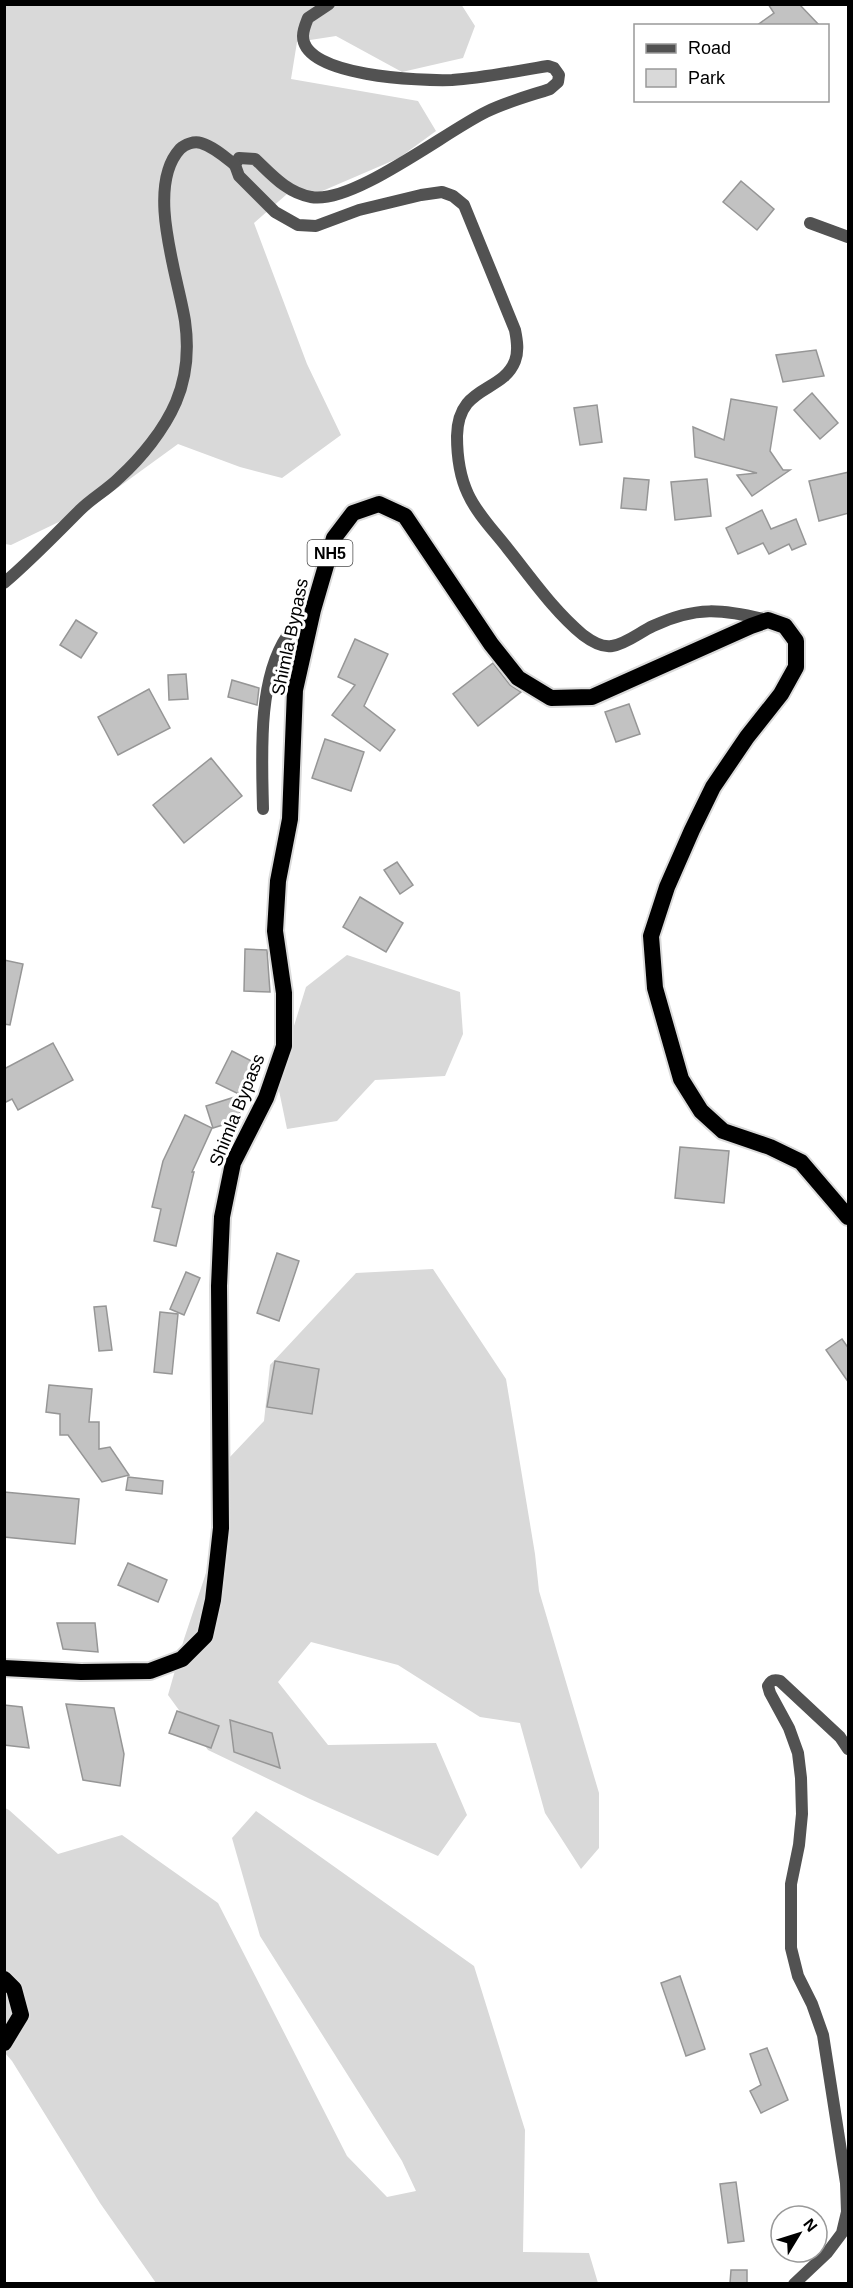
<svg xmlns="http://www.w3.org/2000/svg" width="853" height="2288" viewBox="0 0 853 2288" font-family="Arial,sans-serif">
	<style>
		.green { fill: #d9d9d9 }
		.building { fill: #c2c2c2; stroke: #969696; stroke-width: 1.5 }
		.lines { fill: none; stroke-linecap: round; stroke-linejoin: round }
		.trunk-casing { stroke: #dbdbdb; stroke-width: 20 }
		.minor { stroke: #525252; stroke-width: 12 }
		.trunk { stroke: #000; stroke-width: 16 }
		.labels { text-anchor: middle; stroke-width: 6; stroke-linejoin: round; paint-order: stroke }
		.shield { fill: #fff; stroke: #4c4c4c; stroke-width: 1.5 }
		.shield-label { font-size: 16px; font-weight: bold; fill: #000 }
		.street-label { font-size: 18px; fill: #000; stroke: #fff }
	</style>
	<rect width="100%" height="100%" fill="#fff"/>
	<g class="green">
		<path d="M 461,4 L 475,26 L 463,58 L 402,72 L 336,36 L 297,42 L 291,79 L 418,101 L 436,131 L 399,158 L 313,195 L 287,194 L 254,223 L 307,364 L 341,435 L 282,478 L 240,467 L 178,444 L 94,505 L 11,545 L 5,544 L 4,5 Z"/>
		<path d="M 347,955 L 460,992 L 463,1034 L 445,1076 L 375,1080 L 337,1121 L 287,1129 L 277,1081 L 306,987 Z"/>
		<path d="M 433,1269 L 506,1379 L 535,1554 L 539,1591 L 599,1793 L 599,1848 L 581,1869 L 545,1813 L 520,1723 L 480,1717 L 398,1665 L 311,1642 L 278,1682 L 328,1745 L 436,1743 L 467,1815 L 438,1856 L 310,1799 L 208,1750 L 168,1695 L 184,1639 L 215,1546 L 229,1458 L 264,1421 L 270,1365 L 356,1273 Z"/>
		<path d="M 5,1808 L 9,1810 L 58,1854 L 122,1835 L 218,1903 L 347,2156 L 387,2197 L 416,2191 L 402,2161 L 260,1936 L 232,1838 L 256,1811 L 474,1966 L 525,2130 L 523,2252 L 589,2253 L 598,2283 L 156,2283 L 100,2203 L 12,2061 L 5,2053 Z"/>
	</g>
	<g class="building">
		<path d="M 768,4 L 799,4 L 820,26 L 756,26 L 774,13 Z"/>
		<path d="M 741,181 L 774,209 L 757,230 L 723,202 Z"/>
		<path d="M 816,350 L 824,376 L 783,382 L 776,355 Z"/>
		<path d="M 812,393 L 838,423 L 820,439 L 794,410 Z"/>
		<path d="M 731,399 L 777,407 L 770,451 L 783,470 L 790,470 L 752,496 L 737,475 L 757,473 L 695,457 L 693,427 L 724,440 Z"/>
		<path d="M 597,405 L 602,442 L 580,445 L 574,408 Z"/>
		<path d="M 849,472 L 849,513 L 819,521 L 809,481 Z"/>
		<path d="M 624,478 L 649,480 L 646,510 L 621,508 Z"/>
		<path d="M 707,479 L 711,516 L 675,520 L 671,482 Z"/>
		<path d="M 762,510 L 771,529 L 796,519 L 806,544 L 792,550 L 789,544 L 769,554 L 763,543 L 738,554 L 726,528 Z"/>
		<path d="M 76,620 L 97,633 L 81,658 L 60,645 Z"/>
		<path d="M 355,639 L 388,654 L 364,706 L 395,730 L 380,751 L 332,715 L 355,685 L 338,677 Z"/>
		<path d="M 493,663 L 510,685 L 521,692 L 478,726 L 453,694 Z"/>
		<path d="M 186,674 L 188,699 L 169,700 L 168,675 Z"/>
		<path d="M 232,680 L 259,688 L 257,705 L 228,697 Z"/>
		<path d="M 149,689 L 170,728 L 118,755 L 98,717 Z"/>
		<path d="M 629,704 L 640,734 L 616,742 L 605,712 Z"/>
		<path d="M 325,739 L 364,752 L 351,791 L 312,778 Z"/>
		<path d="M 211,758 L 242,796 L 184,843 L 153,805 Z"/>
		<path d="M 397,862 L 413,885 L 400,894 L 384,870 Z"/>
		<path d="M 360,897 L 403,923 L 386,952 L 343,927 Z"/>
		<path d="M 245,949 L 267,950 L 270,992 L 244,991 Z"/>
		<path d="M 4,960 L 23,964 L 10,1025 L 4,1024 Z"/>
		<path d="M 53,1043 L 73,1080 L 18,1110 L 12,1099 L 4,1103 L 4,1069 Z"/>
		<path d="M 232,1051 L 259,1065 L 238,1108 L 242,1119 L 213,1128 L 206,1106 L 241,1095 L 216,1083 Z"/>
		<path d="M 185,1115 L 212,1128 L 192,1172 L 194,1172 L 176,1246 L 154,1241 L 161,1209 L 152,1207 L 163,1161 Z"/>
		<path d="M 680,1147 L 729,1151 L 724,1203 L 675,1198 Z"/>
		<path d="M 277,1253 L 299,1261 L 279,1321 L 257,1313 Z"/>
		<path d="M 186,1272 L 200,1278 L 184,1315 L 170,1309 Z"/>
		<path d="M 106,1306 L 112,1350 L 99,1351 L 94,1307 Z"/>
		<path d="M 160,1312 L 178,1314 L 172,1374 L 154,1372 Z"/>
		<path d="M 842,1339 L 849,1349 L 849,1383 L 826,1350 Z"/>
		<path d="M 275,1361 L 319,1369 L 312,1414 L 267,1407 Z"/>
		<path d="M 49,1385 L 92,1389 L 89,1422 L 99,1422 L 99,1449 L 110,1447 L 129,1475 L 102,1482 L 68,1435 L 60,1435 L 60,1414 L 46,1412 Z"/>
		<path d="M 128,1477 L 163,1481 L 162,1494 L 126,1490 Z"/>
		<path d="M 4,1492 L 79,1499 L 75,1544 L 4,1537 Z"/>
		<path d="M 128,1563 L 167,1580 L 158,1602 L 118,1585 Z"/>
		<path d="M 57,1623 L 95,1623 L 98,1652 L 63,1649 Z"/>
		<path d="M 66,1704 L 114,1708 L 124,1754 L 120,1786 L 83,1780 Z"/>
		<path d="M 4,1705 L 22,1707 L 29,1748 L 4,1745 Z"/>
		<path d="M 177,1711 L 219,1726 L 211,1748 L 169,1733 Z"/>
		<path d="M 230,1720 L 272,1733 L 280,1768 L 234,1752 Z"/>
		<path d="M 680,1976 L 705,2049 L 686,2056 L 661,1983 Z"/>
		<path d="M 767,2048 L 788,2100 L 761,2113 L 750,2091 L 761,2085 L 750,2054 Z"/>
		<path d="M 736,2182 L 744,2241 L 728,2243 L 720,2184 Z"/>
		<path d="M 731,2270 L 747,2270 L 747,2283 L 730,2283 Z"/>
	</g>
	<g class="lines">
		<g class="trunk-casing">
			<g id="trunk">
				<path d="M 4,1668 L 81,1672 L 150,1671 L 182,1659 L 205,1636 L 213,1600 L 221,1528 L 219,1286 L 222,1217 L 233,1163 L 266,1098 L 284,1046 L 284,993 L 275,931 L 278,881 L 290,819 L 295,690 L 313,610 L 334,538 L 353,513 L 379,504 L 405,516 L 491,644 L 518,678 L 551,698 L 592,697 L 751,626 L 768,620 L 785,626 L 796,641 L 796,667 L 781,694 L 747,737 L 713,787 L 692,830 L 667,887 L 651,936 L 655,988 L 681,1079 L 701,1111 L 723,1131 L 770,1147 L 801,1162 L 848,1217"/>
				<path d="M 4,1979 L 14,1989 L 21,2015 L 4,2043"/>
			</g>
		</g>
		<g class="minor">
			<path d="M 329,4 L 308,18 C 306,23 303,30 303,36 C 303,77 422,81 452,80 C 484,78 516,71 548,66 L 554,68 L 559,75 L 558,82 L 550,89 C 529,96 506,102 486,112 C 445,132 352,205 311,197 C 287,193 271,174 255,159 L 239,158 L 235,165 L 239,176 L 275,212 L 298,225 L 316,226 L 359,210 L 421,195 L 442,192 L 453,196 L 464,205 L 515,330 C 517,340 519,351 515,361 C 502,394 458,384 457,436 C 457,455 460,477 468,494 C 477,514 495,532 508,549 C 532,579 554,611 583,635 C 591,641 602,648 612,646 C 626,644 640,632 653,626 C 696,606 722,609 767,620"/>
			<path d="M 810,223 L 848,237"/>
			<path d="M 4,583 C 31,560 55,535 80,510 C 92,498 107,490 119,478 C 141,458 164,430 176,402 C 187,376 189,349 185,321 C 178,276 145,187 180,149 C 185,144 194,141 201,143 C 214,147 225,157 235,165"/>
			<path d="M 263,809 C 262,758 257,681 287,636 C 294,625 304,617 313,610"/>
			<path d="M 794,2284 L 827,2253 L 842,2233 L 847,2212 L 846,2183 L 823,2035 L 812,2004 L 798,1976 L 791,1948 L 791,1884 L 799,1845 L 802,1814 L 801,1778 L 798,1753 L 789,1728 L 770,1693 L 768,1686 C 771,1680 774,1679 780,1681 L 840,1737 L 848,1749"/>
		</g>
		<use href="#trunk" class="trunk"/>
	</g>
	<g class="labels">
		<rect class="shield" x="307.5" y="540" width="45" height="26" rx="4.5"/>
		<g class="shield-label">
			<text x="330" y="559">NH5</text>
		</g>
		<g class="street-label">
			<text transform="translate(290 637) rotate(-78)" y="6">Shimla Bypass</text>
			<text transform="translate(237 1110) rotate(-68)" y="6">Shimla Bypass</text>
		</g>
	</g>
	<rect width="853" height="2288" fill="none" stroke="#000000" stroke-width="12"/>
	<rect x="634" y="24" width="195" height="78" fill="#ffffff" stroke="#999999" stroke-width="1.5"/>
	<rect x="646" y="44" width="30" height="9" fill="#525252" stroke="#999999" stroke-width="1.5"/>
	<text x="688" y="54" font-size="18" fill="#000000">Road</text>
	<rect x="646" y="69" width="30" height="18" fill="#d9d9d9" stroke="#999999" stroke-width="1.5"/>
	<text x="688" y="84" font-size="18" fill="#000000">Park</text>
	<g transform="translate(799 2234) rotate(52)"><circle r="28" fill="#ffffff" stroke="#999999" stroke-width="1.5"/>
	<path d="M0-4.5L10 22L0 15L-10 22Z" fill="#000000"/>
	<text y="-9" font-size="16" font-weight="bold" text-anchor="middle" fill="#000000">N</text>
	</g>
</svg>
